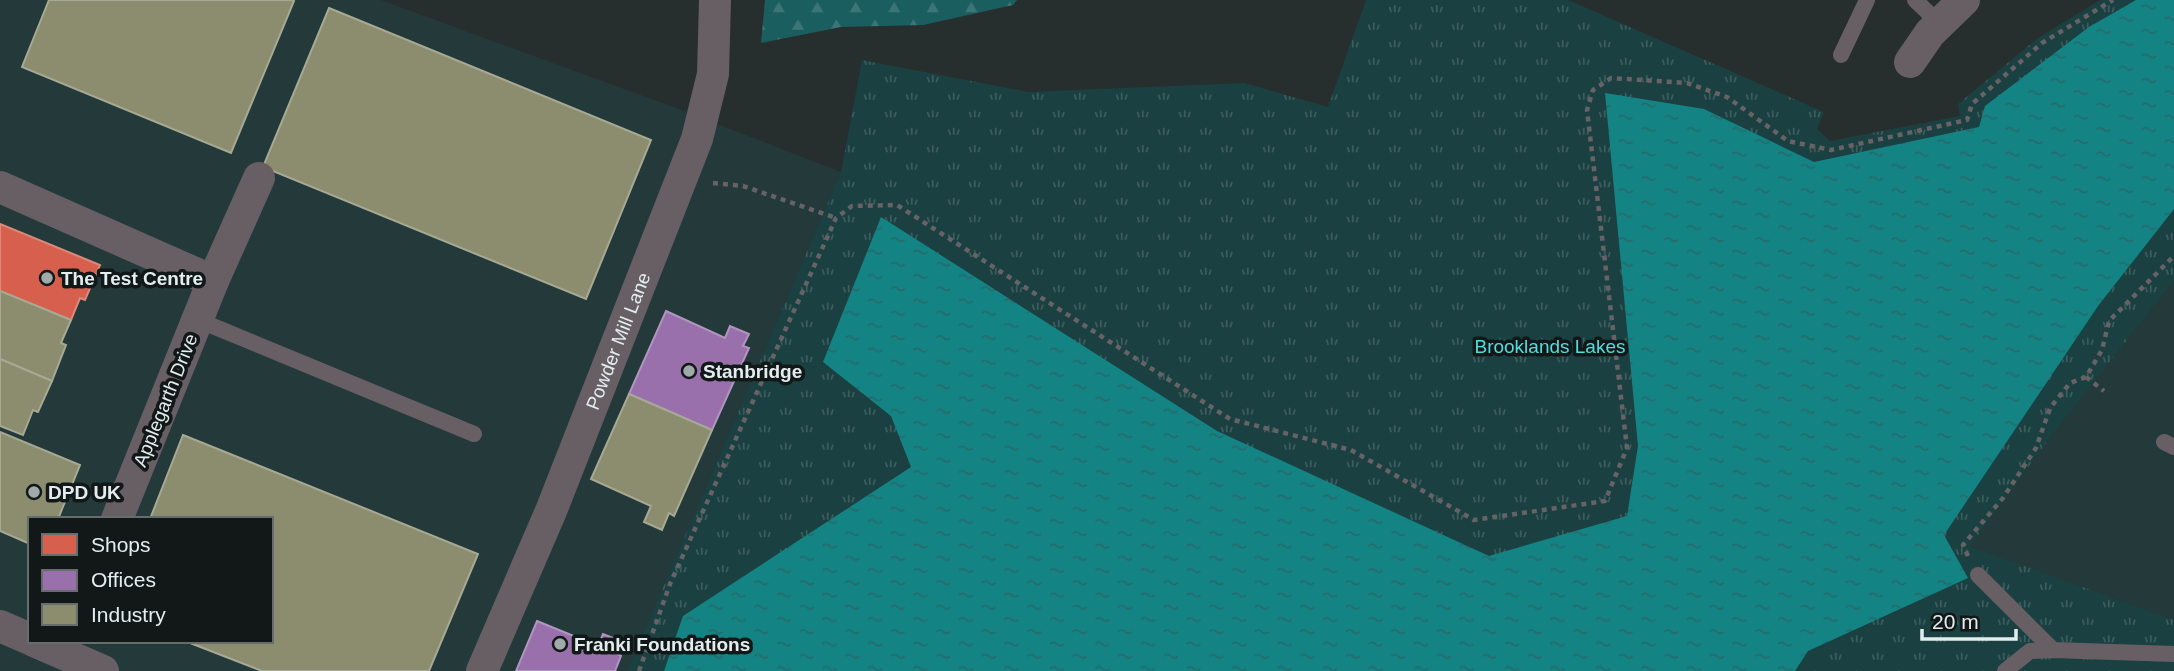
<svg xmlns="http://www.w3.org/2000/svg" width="2174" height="671" viewBox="0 0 2174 671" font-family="Arial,sans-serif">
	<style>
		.built { fill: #24393a; fill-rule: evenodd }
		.forest { fill: url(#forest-firs) }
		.park { fill: url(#park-tufts) }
		.water { fill: url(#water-ripples) }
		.shops { fill: #d6604d; stroke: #da8a7d; stroke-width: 2 }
		.offices { fill: #9970ab; stroke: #af96bf; stroke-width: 2 }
		.industry { fill: #8c8c6e; stroke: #a6a994; stroke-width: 2 }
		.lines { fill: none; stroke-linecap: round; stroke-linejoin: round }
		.path { stroke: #666265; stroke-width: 4.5; stroke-dasharray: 5 5; stroke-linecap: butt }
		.lane { stroke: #685f64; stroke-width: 16 }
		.street { stroke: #685f64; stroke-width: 32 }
		.poi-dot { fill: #a1aaaa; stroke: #121818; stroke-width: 2.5 }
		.labels { text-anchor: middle; stroke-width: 7; stroke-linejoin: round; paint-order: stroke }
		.poi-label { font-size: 19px; font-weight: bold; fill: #e3eded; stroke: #121818; text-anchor: start }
		.street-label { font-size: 19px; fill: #e3eded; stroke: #121818 }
		.park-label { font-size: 19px; fill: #51dee1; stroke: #121818 }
	</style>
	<defs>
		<pattern id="forest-firs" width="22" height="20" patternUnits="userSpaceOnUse" patternTransform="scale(1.75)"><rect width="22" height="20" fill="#1a5e5f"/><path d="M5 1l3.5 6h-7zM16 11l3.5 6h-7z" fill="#3b7576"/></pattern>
		<pattern id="park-tufts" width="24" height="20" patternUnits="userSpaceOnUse" patternTransform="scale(1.75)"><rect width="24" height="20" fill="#1b4041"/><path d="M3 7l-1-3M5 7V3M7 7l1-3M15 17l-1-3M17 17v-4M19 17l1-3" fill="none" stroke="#3c5c5d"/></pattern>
		<pattern id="water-ripples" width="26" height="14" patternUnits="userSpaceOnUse" patternTransform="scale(1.75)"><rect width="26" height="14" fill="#138384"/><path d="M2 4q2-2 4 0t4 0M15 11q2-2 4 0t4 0" fill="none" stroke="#276b6c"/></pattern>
	</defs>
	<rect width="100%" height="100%" fill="#262e2e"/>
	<g class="built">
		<path d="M 0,0 L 381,0 L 671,106 L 841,172 L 627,671 L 0,671 ZM 30,519 L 271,519 L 271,641 L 30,641 Z"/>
		<path d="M 2174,281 L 2174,620 L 1970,546 L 2055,431 Z"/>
	</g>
	<path class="forest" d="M 765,0 L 1017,0 L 1013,5 L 923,25 L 841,27 L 761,43 Z"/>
	<path class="park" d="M 1366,0 L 1568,0 L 1824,112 L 1817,129 L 1830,141 L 1960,116 L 1958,104 L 2038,38 L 2100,0 L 2174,0 L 2174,281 L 2055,431 L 1970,546 L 2174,620 L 2174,671 L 627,671 L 841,172 L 862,60 L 1029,92 L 1244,83 L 1328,107 Z"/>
	<path class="water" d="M 2136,0 L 2174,0 L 2174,209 L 2098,306 L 1944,535 L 1968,578 L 1808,651 L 1795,671 L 664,671 L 683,616 L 911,467 L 891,416 L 823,362 L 881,217 L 1217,431 L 1489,556 L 1627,516 L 1638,446 L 1605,93 L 1704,109 L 1814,162 L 1979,127 L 1985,106 L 2089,27 Z"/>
	<path class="shops" d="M 0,224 L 100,265 L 85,300 L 80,298 L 71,320 L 0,291 Z"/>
	<g class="offices">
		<path d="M 666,311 L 725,338 L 730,326 L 749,334 L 743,346 L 749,348 L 712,430 L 629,394 Z"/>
		<path d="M 537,621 L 598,646 L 603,634 L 621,641 L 616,653 L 621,656 L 615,671 L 516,671 Z"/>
	</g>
	<g class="industry">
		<path d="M 49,0 L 292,0 L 294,1 L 231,153 L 22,67 Z"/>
		<path d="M 329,8 L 651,140 L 586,299 L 263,167 Z"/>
		<path d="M 0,291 L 71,320 L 61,343 L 66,345 L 52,381 L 0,359 Z"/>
		<path d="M 0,359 L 52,381 L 38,412 L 33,410 L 23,435 L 0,426 Z"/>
		<path d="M 629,394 L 712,430 L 674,516 L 669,513 L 662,530 L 644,522 L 651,506 L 591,479 Z"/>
		<path d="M 0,432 L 80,465 L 58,519 L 30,519 L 30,544 L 0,531 Z"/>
		<path d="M 183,435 L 478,554 L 429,671 L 262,671 L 185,641 L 271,641 L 271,519 L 150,519 Z"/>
	</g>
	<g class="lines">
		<g class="path">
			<path d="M 713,183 L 743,186 L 836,218"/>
			<path d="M 2086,377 L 2104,391"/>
			<path d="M 1968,556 L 1963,545 L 2003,498 L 2036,448 L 2050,408 L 2070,383 L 2086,377 L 2102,350 L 2109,321 L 2174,256"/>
			<path d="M 639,671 L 670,584 L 836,218 L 852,206 L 897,205 L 1230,419 L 1351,450 L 1474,520 L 1605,501 L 1627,448 L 1587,110 L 1593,90 L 1611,78 L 1687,83 L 1727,97 L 1788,141 L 1831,150 L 1967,120 L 1972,104 L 2042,43 L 2113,0"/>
		</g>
		<g class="lane">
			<path d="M 1915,0 L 1940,24"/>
			<path d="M 1841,55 L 1867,0"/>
			<path d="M 198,320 L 474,434"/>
			<path d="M 2164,442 L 2174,447"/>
			<path d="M 1978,575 L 2053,650"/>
			<path d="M 2005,671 L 2030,651 L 2053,650 L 2174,654"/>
		</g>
		<g class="street">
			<path d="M 1910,62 L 1930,33 L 1964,0"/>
			<path d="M 0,187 L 213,281 L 117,519"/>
			<path d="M 213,281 L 259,178"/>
			<path d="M 0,626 L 30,639"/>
			<path d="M 34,641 L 103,671"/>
			<path id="s1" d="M 482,671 L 551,511 L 697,139 L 713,74 L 715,0"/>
		</g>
	</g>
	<g class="poi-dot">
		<circle cx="47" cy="278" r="7"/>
		<circle cx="689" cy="371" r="7"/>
		<circle cx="34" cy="492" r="7"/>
		<circle cx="560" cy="644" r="7"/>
	</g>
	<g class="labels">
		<g class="poi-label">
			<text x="61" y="285">The Test Centre</text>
			<text x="703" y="378">Stanbridge</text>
			<text x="48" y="499">DPD UK</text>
			<text x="574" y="651">Franki Foundations</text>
		</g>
		<g class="street-label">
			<text dy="7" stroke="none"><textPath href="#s1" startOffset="357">Powder Mill Lane</textPath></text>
			<text transform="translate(165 400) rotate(-68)" y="7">Applegarth Drive</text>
		</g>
		<g class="park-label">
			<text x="1550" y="353">Brooklands Lakes</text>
		</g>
	</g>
	<rect x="28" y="517" width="245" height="126" fill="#121818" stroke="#666d6d" stroke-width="2"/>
	<rect x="42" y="534" width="35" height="21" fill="#d6604d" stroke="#666d6d" stroke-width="2"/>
	<text x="91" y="552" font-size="21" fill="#e3eded">Shops</text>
	<rect x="42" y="570" width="35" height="21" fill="#9970ab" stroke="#666d6d" stroke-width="2"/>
	<text x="91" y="587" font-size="21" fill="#e3eded">Offices</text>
	<rect x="42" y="604" width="35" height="21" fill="#8c8c6e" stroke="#666d6d" stroke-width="2"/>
	<text x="91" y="622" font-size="21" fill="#e3eded">Industry</text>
	<path d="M1922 629v10h94v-10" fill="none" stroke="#e3eded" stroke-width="3.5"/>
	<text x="1932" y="629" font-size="21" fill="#e3eded" stroke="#121818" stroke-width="5" paint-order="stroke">20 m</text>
</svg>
